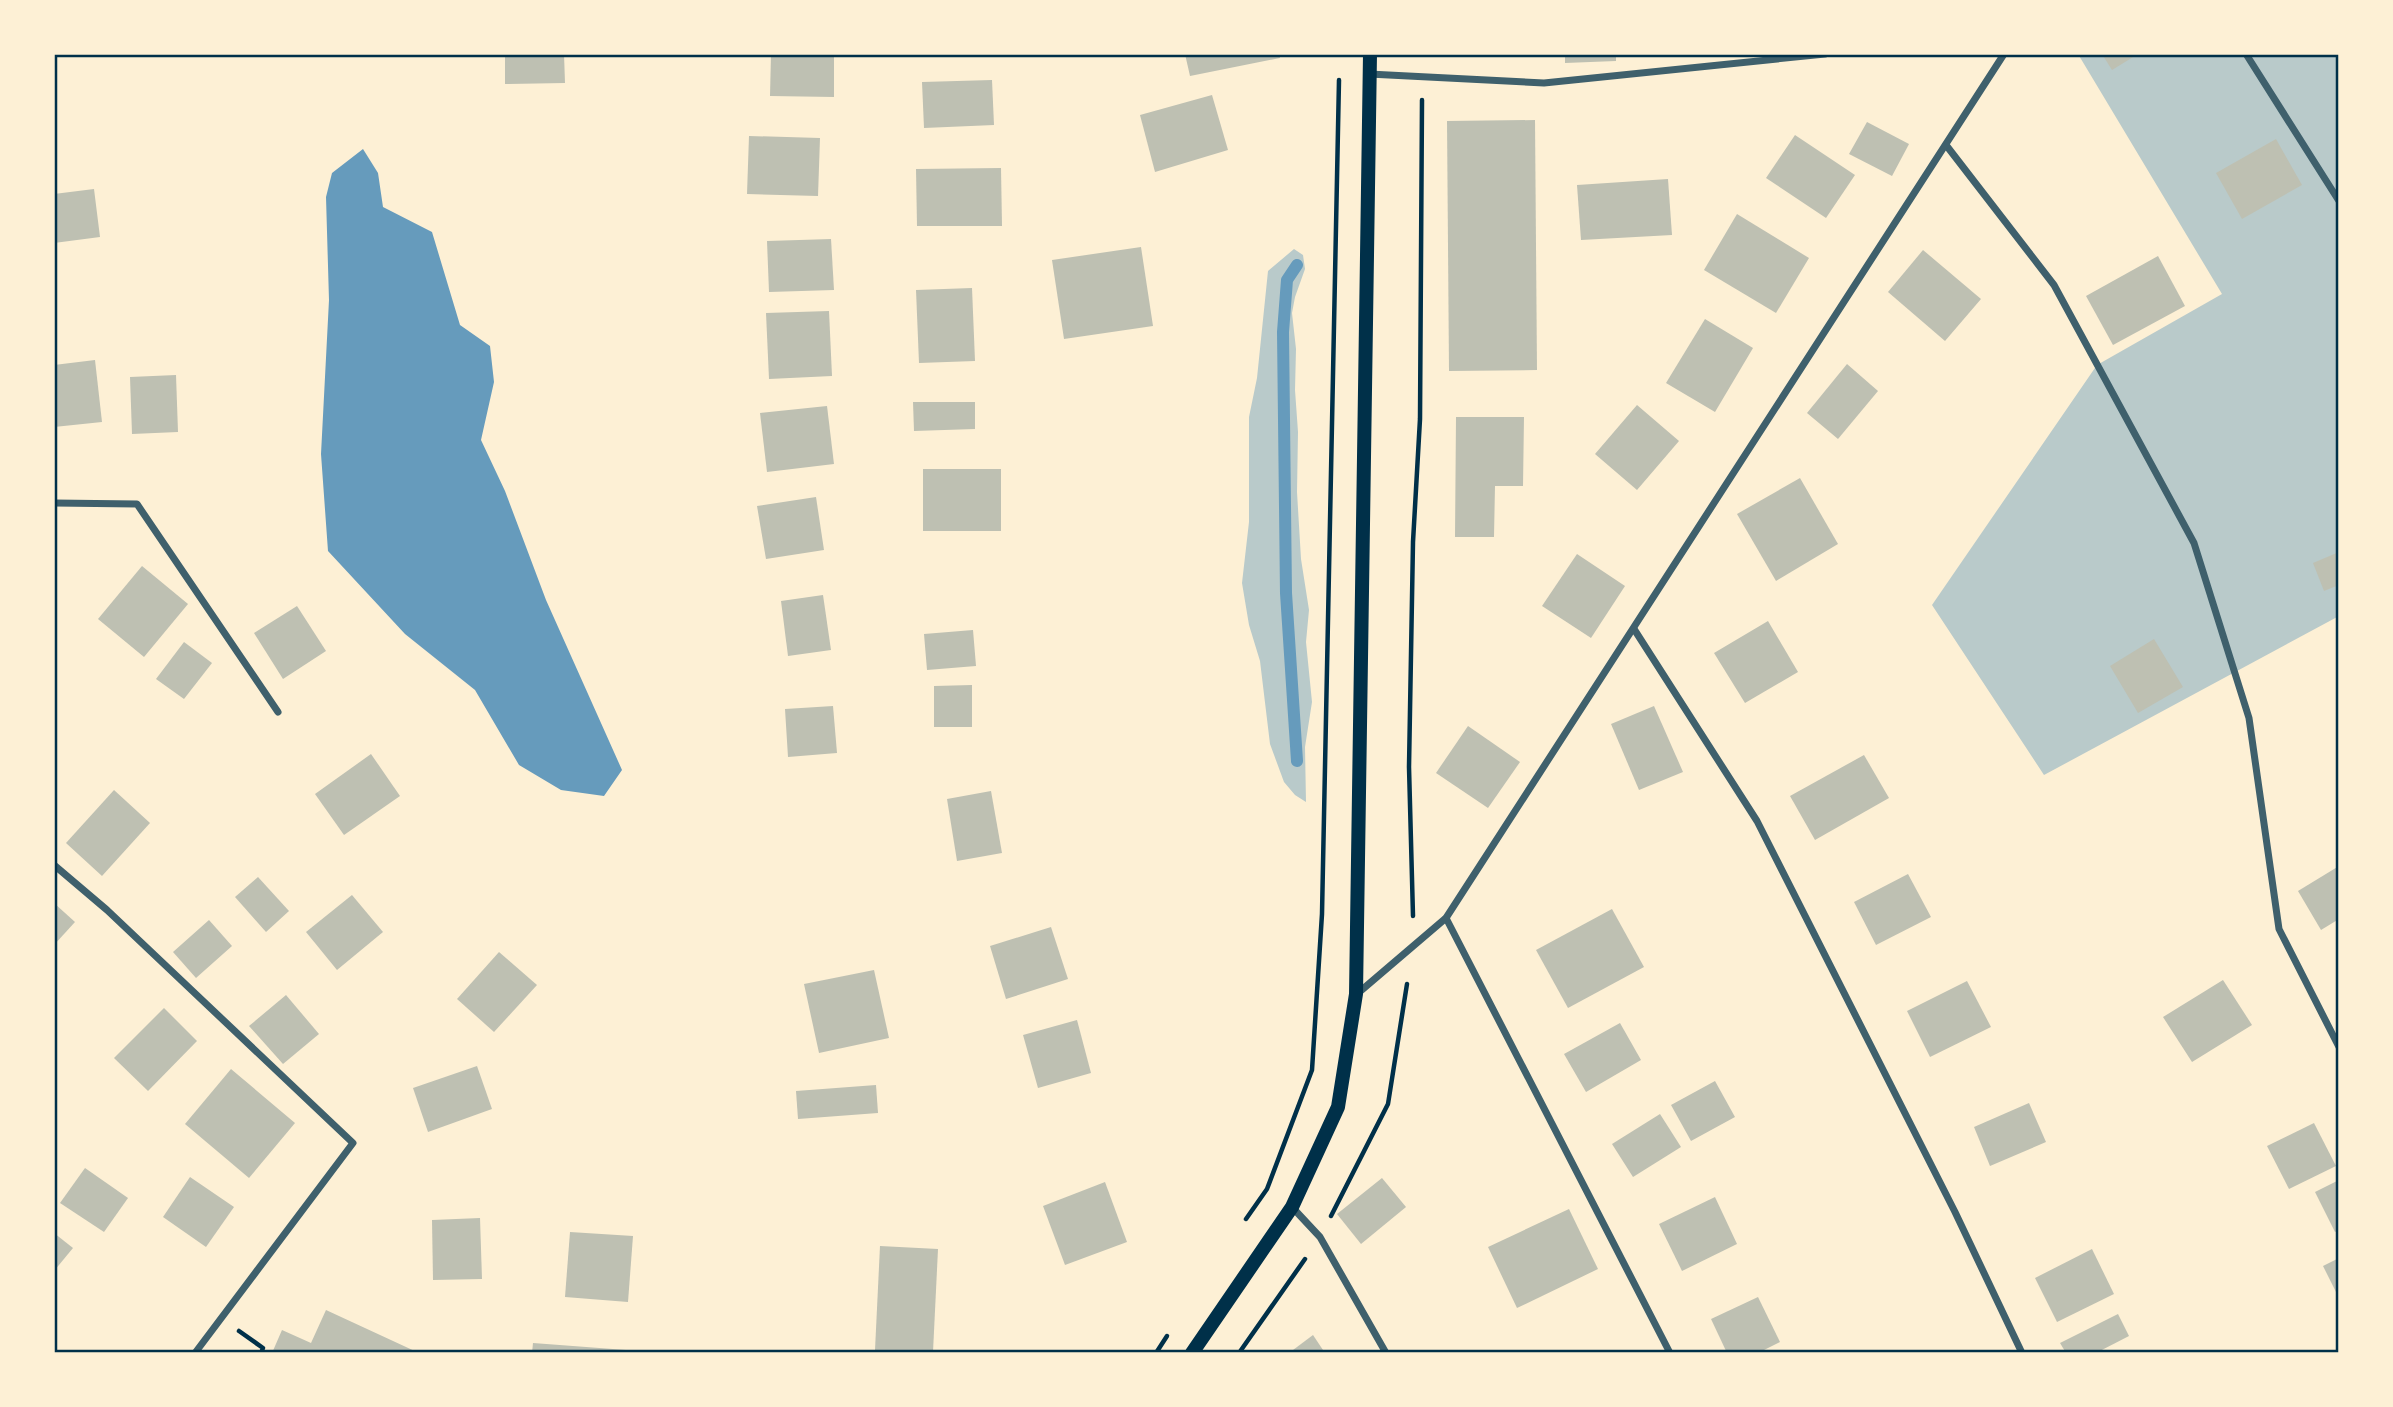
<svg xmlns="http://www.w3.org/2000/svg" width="2393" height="1407" viewBox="0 0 2393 1407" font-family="'Noto Sans',sans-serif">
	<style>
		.green { fill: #b9caca }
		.water { fill: #669bbc }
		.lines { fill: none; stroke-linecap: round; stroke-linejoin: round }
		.stream { stroke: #669bbc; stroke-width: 12 }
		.building { fill: #bec0b2 }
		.path { stroke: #003049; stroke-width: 4.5 }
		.minor { stroke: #3f606c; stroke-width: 7 }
		.secondary { stroke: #003049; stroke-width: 14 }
		.neatline { fill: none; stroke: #003049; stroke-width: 2.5 }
	</style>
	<rect width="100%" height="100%" fill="#fdf0d5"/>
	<g class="green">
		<path d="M 2078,54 L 2339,54 L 2339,616 L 2044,775 L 1932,605 L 2097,365 L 2222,294 Z"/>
		<path d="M 1294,249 L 1303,255 L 1305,269 L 1295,297 L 1292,313 L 1296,349 L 1295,390 L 1298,432 L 1297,492 L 1301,559 L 1309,610 L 1306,642 L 1312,702 L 1305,747 L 1306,802 L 1295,795 L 1284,782 L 1270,744 L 1260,661 L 1249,625 L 1242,583 L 1249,522 L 1249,417 L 1257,378 L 1268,271 Z"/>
	</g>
	<path class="water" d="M 363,149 L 378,173 L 383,207 L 432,232 L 460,325 L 490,346 L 494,382 L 481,440 L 505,491 L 546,600 L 622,770 L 604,796 L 561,790 L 519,765 L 475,690 L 405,634 L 328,551 L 321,454 L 329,300 L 326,197 L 332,173 Z"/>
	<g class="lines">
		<path class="stream" d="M 1297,265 L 1287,280 L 1283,332 L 1286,593 L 1297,761"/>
	</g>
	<g class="building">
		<path d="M 505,54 L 564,54 L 565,83 L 505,84 Z"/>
		<path d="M 771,54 L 834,54 L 834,97 L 770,96 Z"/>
		<path d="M 1185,54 L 1279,54 L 1280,58 L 1190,76 Z"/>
		<path d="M 1565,54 L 1616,54 L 1616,61 L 1565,63 Z"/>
		<path d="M 2102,54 L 2138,54 L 2112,70 Z"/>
		<path d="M 992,80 L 994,125 L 924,128 L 922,82 Z"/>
		<path d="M 1212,95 L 1228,150 L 1155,172 L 1140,115 Z"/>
		<path d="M 1535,120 L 1537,370 L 1449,371 L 1447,121 Z"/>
		<path d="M 1867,122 L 1909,144 L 1892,176 L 1849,154 Z"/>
		<path d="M 1795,135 L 1855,175 L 1826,218 L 1766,178 Z"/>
		<path d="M 749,136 L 820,138 L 818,196 L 747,194 Z"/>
		<path d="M 2276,139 L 2302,185 L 2242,219 L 2216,173 Z"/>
		<path d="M 1001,168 L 1002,226 L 917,226 L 916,169 Z"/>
		<path d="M 1668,179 L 1672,235 L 1581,240 L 1577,185 Z"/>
		<path d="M 94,189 L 100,237 L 54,243 L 54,194 Z"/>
		<path d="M 1737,214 L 1809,258 L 1776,313 L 1704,270 Z"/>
		<path d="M 831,239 L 834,290 L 769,292 L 767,241 Z"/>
		<path d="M 1141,247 L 1153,326 L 1064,339 L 1052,260 Z"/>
		<path d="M 1923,250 L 1981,299 L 1945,341 L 1888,292 Z"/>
		<path d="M 2158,256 L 2185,306 L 2113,345 L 2086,296 Z"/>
		<path d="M 972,288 L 975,361 L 919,363 L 916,290 Z"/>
		<path d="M 829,311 L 832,376 L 769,379 L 766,313 Z"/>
		<path d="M 1705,319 L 1753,348 L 1715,412 L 1666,383 Z"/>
		<path d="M 95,360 L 102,422 L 54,427 L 54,365 Z"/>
		<path d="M 1847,364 L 1878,391 L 1838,439 L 1807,413 Z"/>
		<path d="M 176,375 L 178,432 L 132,434 L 130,377 Z"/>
		<path d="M 913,402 L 975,402 L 975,429 L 914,431 Z"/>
		<path d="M 1637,405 L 1679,441 L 1637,490 L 1595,454 Z"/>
		<path d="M 827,406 L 834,464 L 767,472 L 760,413 Z"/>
		<path d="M 1456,417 L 1524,417 L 1523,486 L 1495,486 L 1494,537 L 1455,537 Z"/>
		<rect x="923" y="469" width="78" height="62"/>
		<path d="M 1800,478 L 1838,544 L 1776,581 L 1737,514 Z"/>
		<path d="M 816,497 L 824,550 L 766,559 L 757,506 Z"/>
		<path d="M 2339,552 L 2339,585 L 2324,591 L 2313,563 Z"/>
		<path d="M 1577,554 L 1625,586 L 1591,638 L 1542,606 Z"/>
		<path d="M 142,566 L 188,604 L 144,657 L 98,619 Z"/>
		<path d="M 823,595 L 831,650 L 788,656 L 781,601 Z"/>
		<path d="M 297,606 L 326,651 L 283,679 L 254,633 Z"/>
		<path d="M 1768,621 L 1798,672 L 1745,703 L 1714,653 Z"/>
		<path d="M 973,630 L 976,666 L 927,670 L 924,634 Z"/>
		<path d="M 2154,639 L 2183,687 L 2138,713 L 2110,666 Z"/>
		<path d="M 184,642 L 212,663 L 184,699 L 156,679 Z"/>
		<path d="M 972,685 L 972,727 L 934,727 L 934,686 Z"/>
		<path d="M 833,706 L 837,753 L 788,757 L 785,709 Z"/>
		<path d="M 1654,706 L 1683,772 L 1639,790 L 1611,724 Z"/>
		<path d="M 1468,726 L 1520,762 L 1488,808 L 1436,773 Z"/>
		<path d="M 371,754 L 400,796 L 344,835 L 315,794 Z"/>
		<path d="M 1864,755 L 1889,798 L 1815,840 L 1790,796 Z"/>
		<path d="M 114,790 L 150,823 L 102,876 L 66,843 Z"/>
		<path d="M 991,791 L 1002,853 L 957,861 L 947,799 Z"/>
		<path d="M 2339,866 L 2339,919 L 2321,930 L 2298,891 Z"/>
		<path d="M 1908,874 L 1931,917 L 1876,945 L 1854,902 Z"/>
		<path d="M 258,877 L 289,911 L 266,932 L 235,897 Z"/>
		<path d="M 352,895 L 383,932 L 337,970 L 306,932 Z"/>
		<path d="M 54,903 L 75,922 L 54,945 Z"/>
		<path d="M 1612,909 L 1644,967 L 1568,1008 L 1536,950 Z"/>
		<path d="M 209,920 L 232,946 L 196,978 L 173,952 Z"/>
		<path d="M 1051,927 L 1068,979 L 1006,999 L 990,946 Z"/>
		<path d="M 499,952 L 537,985 L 494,1032 L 457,999 Z"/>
		<path d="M 874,970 L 889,1038 L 819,1053 L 804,984 Z"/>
		<path d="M 2223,980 L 2252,1025 L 2192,1062 L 2163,1017 Z"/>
		<path d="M 1967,981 L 1991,1027 L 1930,1057 L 1907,1011 Z"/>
		<path d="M 286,995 L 319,1034 L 283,1064 L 249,1026 Z"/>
		<path d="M 164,1008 L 197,1041 L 148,1091 L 114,1058 Z"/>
		<path d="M 1077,1020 L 1091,1073 L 1038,1088 L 1023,1035 Z"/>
		<path d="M 1620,1023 L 1641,1060 L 1586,1092 L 1564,1054 Z"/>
		<path d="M 477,1066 L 492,1109 L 428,1132 L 413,1088 Z"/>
		<path d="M 231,1069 L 295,1123 L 249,1178 L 185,1124 Z"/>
		<path d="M 1715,1081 L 1735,1117 L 1691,1141 L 1671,1105 Z"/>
		<path d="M 876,1085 L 878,1113 L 798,1119 L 796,1091 Z"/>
		<path d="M 2029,1103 L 2046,1142 L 1990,1166 L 1974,1127 Z"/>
		<path d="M 1660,1114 L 1681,1147 L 1633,1177 L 1612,1144 Z"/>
		<path d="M 2314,1123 L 2336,1166 L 2289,1189 L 2267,1146 Z"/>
		<path d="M 85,1168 L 128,1198 L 104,1232 L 60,1203 Z"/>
		<path d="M 190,1177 L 234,1207 L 206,1247 L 163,1217 Z"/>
		<path d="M 1382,1178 L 1406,1207 L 1361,1244 L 1337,1214 Z"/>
		<path d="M 2339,1180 L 2339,1230 L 2335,1232 L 2315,1192 Z"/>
		<path d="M 1105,1182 L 1127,1242 L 1065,1265 L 1043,1206 Z"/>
		<path d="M 1715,1197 L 1737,1244 L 1682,1271 L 1659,1224 Z"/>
		<path d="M 1569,1209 L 1598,1269 L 1517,1308 L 1488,1247 Z"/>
		<path d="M 480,1218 L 482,1279 L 433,1280 L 432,1220 Z"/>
		<path d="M 570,1232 L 633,1236 L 628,1302 L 565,1297 Z"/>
		<path d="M 54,1233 L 73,1248 L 54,1271 Z"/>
		<path d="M 880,1246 L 938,1249 L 933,1352 L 875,1350 Z"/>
		<path d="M 2092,1249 L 2114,1294 L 2057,1322 L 2035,1278 Z"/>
		<path d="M 2339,1258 L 2339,1298 L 2323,1266 Z"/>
		<path d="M 1758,1297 L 1780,1342 L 1758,1353 L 1727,1353 L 1711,1319 Z"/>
		<path d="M 326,1310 L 419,1353 L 272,1353 L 282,1330 L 311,1343 Z"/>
		<path d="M 2118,1314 L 2129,1336 L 2096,1353 L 2066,1353 L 2060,1343 Z"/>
		<path d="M 1313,1335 L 1325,1353 L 1289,1353 Z"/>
		<path d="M 533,1343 L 626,1350 L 626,1353 L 532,1353 Z"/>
	</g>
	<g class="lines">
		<g class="path">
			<path d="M 1413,916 L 1409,767 L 1413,542 L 1420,419 L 1422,100"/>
			<path d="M 1331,1216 L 1388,1104 L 1407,984"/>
			<path d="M 1246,1219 L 1267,1189 L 1312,1070 L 1322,914 L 1339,80"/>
			<path d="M 239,1331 L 263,1348 L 261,1353"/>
			<path d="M 1156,1353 L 1167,1336"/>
			<path d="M 1239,1353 L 1305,1259"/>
		</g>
		<g class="minor">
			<path d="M 2246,54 L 2339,201"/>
			<path d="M 1369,74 L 1544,83 L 1825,54"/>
			<path d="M 1946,145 L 2054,285 L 2194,543 L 2249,718 L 2279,929 L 2339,1047"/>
			<path d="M 54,503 L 137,504 L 278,712"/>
			<path d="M 1634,629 L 1757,821 L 1955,1212 L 2022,1353"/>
			<path d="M 54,865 L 107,910 L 353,1143 L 195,1353"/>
			<path d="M 1446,918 L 1670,1353"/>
			<path d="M 1357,994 L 1446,918 L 2004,54"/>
			<path d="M 1292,1207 L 1320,1237 L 1386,1353"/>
		</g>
		<path class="secondary" d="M 1192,1353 L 1292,1207 L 1338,1107 L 1356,994 L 1370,54"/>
	</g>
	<rect width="2393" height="1407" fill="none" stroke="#fdf0d5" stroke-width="112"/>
	<rect x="56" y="56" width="2281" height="1295" class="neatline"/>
</svg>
